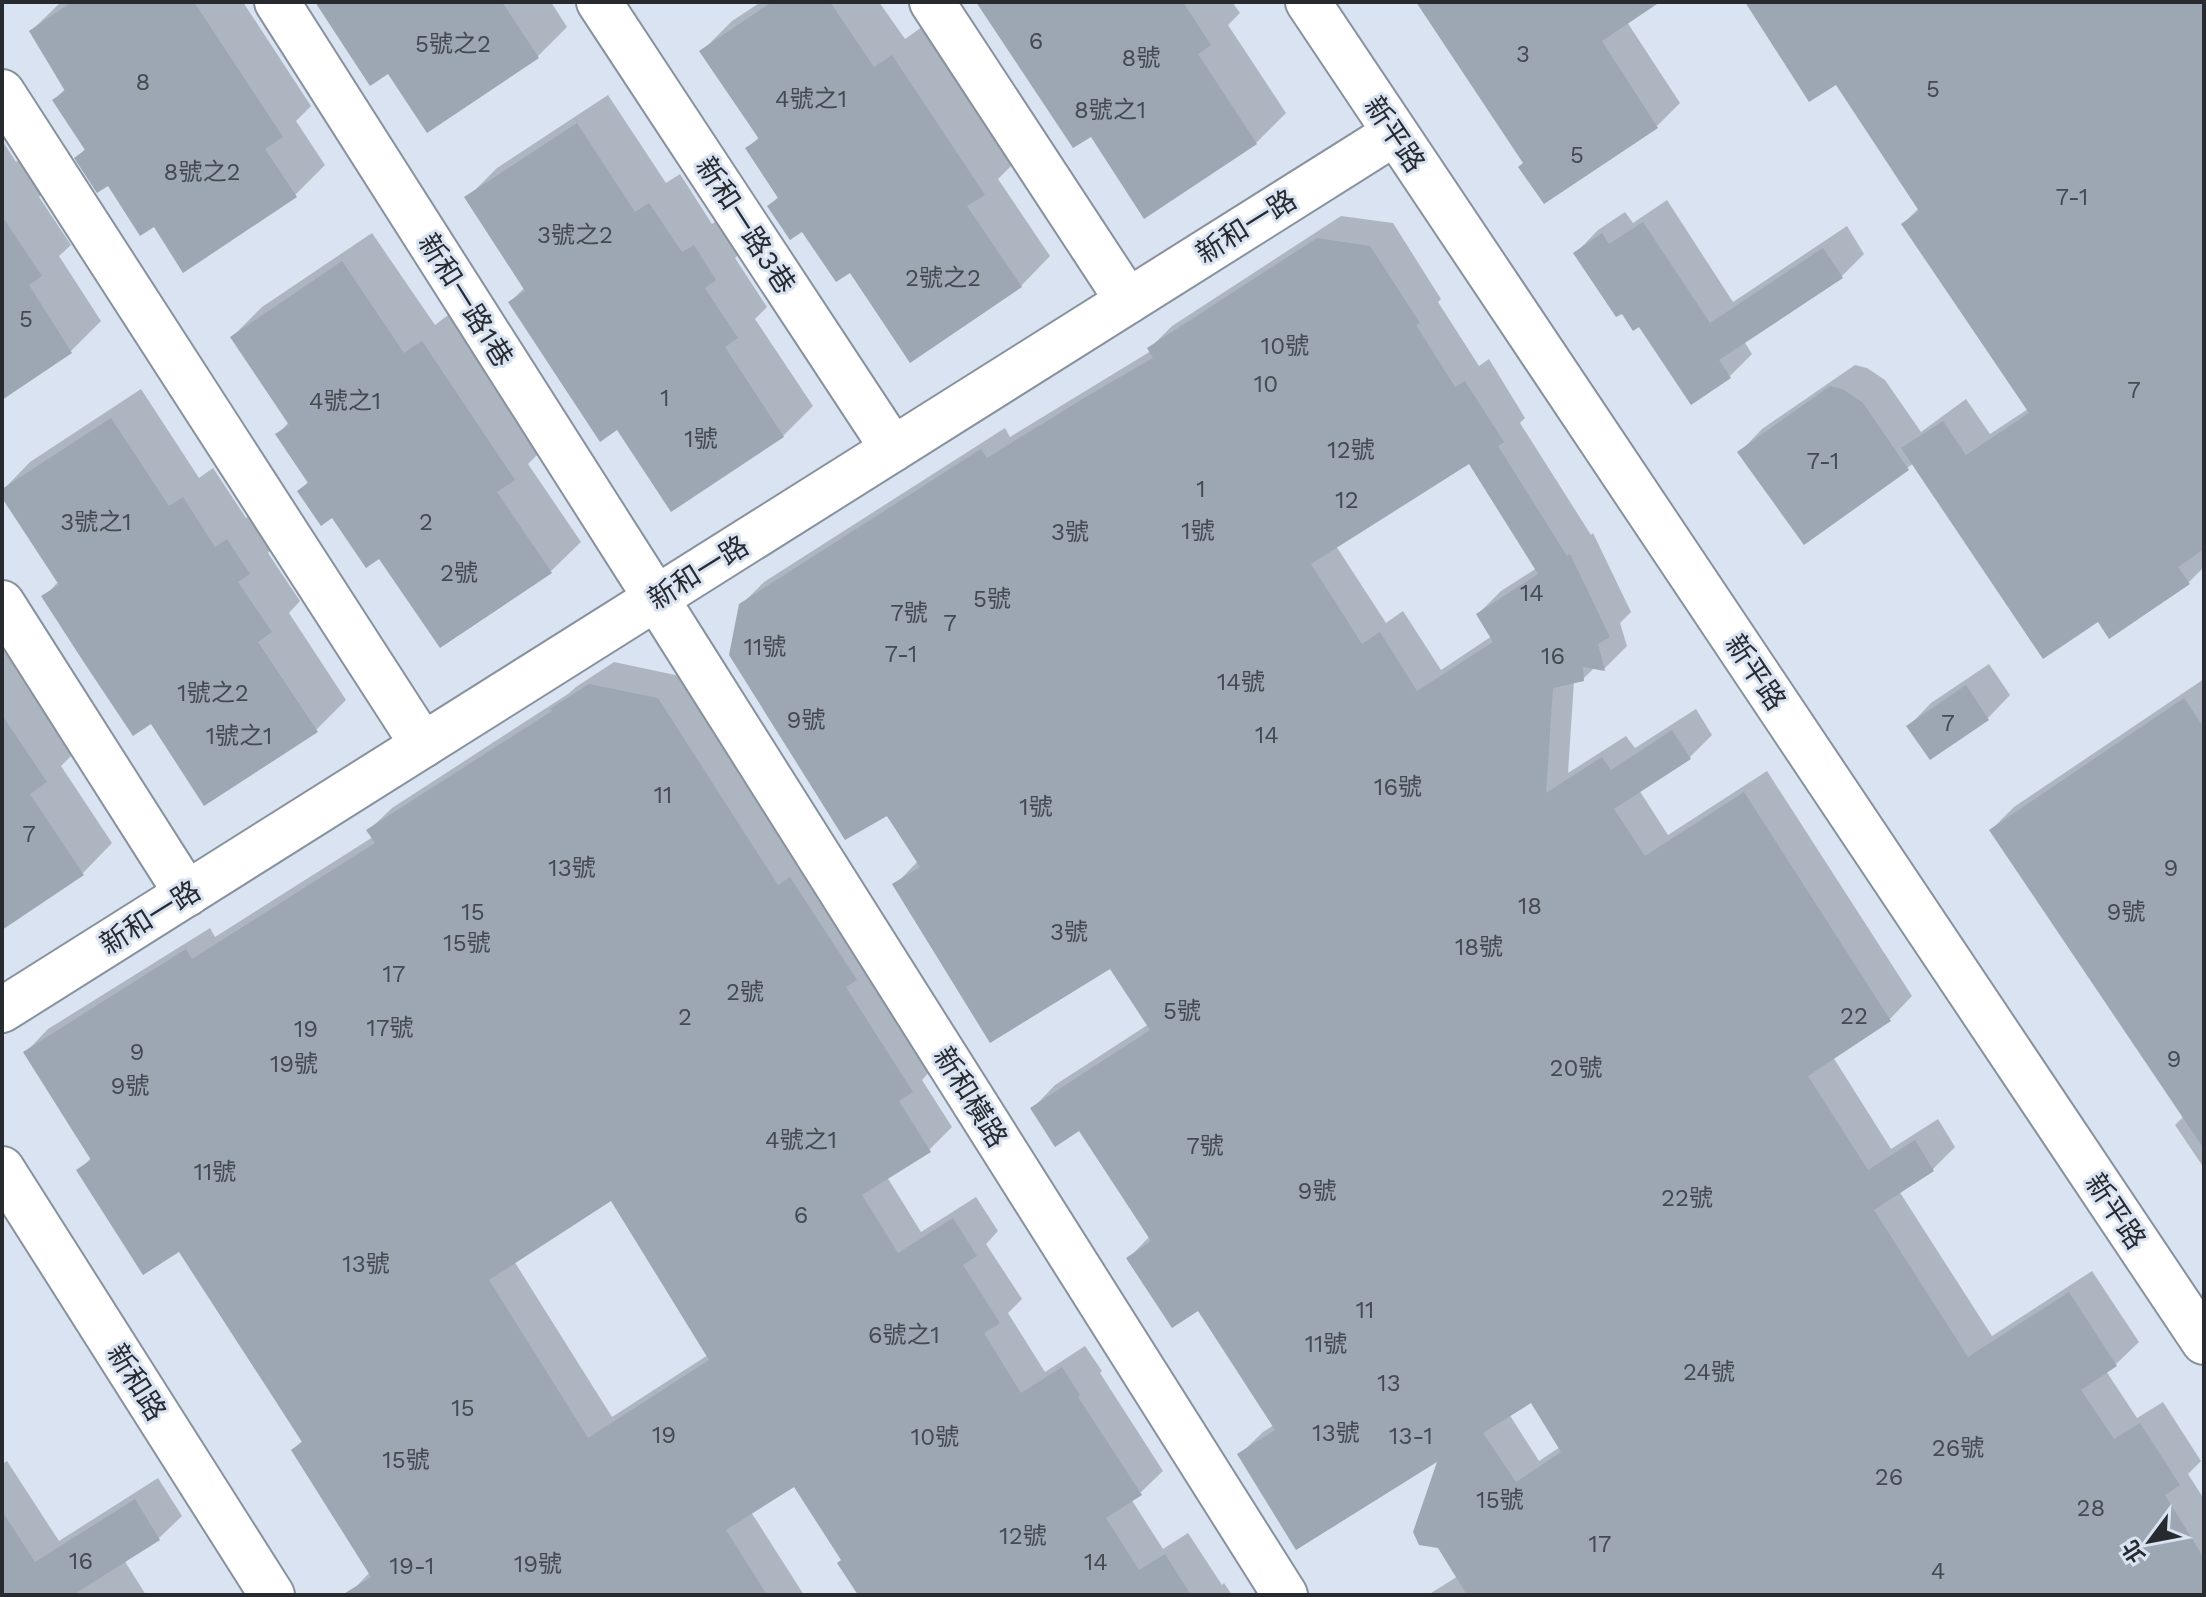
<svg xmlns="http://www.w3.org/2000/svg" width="2206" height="1597" viewBox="0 0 2206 1597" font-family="'Work Sans','Noto Sans TC',sans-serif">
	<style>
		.shadow { fill: #0003; fill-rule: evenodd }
		.building { fill: #9da6b3; fill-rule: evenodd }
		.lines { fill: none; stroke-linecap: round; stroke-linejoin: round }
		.minor-casing { stroke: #88919e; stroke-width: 48 }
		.minor { stroke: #fff; stroke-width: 44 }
		.labels { text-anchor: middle; stroke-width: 6; stroke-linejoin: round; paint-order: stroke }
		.number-label { font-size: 24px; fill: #444a51 }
		.street-label { font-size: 28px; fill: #272b30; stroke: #d9e3f1 }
	</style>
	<rect width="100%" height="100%" fill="#d9e3f1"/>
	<g class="shadow">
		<path d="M 61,2 L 243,2 L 311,106 L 296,121 L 325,165 L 295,195 L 154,224 L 77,158 L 86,148 L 54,100 L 66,88 L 31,31 Z"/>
		<path d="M 317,2 L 551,2 L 567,27 L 537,57 L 389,71 Z"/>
		<path d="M 761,2 L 879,2 L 905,39 L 922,27 L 1014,163 L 998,179 L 1050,256 L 1021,286 L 850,271 L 802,229 L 770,206 L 779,196 L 748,148 L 760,136 L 702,51 L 732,21 Z"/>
		<path d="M 990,2 L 1232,2 L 1240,13 L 1228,25 L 1286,113 L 1256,143 L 1092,134 Z"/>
		<path d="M 1419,2 L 1656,2 L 1627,22 L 1680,103 L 1657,126 L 1544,202 L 1525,162 Z"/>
		<path d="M 1747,2 L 2204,2 L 2204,567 L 2188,583 L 2098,619 L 1914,463 L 1804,542 L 1740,452 L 1762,429 L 1855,365 L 1867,368 L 1885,380 L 1921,432 L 1966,399 L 1990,434 L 2028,409 L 1903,224 L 1920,207 L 1836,82 Z"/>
		<path d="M 608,95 L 666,183 L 680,174 L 712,224 L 724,216 L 745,248 L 735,258 L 767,307 L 755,319 L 813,406 L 783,436 L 618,427 L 510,302 L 525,287 L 467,198 L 497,168 Z"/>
		<path d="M 2,140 L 16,162 L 28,154 L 49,186 L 39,197 L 71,245 L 59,256 L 101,321 L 71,351 L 2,397 Z"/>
		<path d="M 1667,200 L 1733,302 L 1847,226 L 1864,254 L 1842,276 L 1744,341 L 1752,354 L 1730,376 L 1640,324 L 1576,253 L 1598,230 L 1625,212 L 1633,223 Z"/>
		<path d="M 1341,216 L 1393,223 L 1441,299 L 1438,302 L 1479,366 L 1489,359 L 1525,418 L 1520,423 L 1591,535 L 1593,533 L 1631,612 L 1620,623 L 1627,646 L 1604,669 L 1595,667 L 1583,679 L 1574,681 L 1568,773 L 1626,736 L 1635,748 L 1696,709 L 1712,735 L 1689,758 L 1639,790 L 1668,835 L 1767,771 L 1912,996 L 1890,1019 L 1833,1057 L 1891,1149 L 1938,1119 L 1955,1147 L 1933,1169 L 1899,1191 L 1992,1336 L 2092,1271 L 2139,1342 L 2116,1364 L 2106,1371 L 2137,1418 L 2163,1402 L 2201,1461 L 2188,1474 L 2204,1499 L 2204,1595 L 1428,1595 L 1458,1576 L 1441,1457 L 1240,1454 L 1263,1432 L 1274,1425 L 1199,1308 L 1129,1258 L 1150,1236 L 1080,1128 L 1033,1108 L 1055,1085 L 1149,1024 L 1110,966 L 895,885 L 918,861 L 741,605 L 764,582 L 1005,428 L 1010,437 L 1151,351 L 1149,349 L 1172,326 ZM 1470,461 L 1537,568 L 1501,591 L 1478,614 L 1492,636 L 1441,670 L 1403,611 L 1386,623 L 1336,546 ZM 1531,1400 L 1560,1447 L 1539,1461 L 1509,1414 Z"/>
		<path d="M 372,233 L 435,325 L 452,312 L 543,449 L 528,464 L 581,542 L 551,571 L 380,556 L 333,515 L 299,491 L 309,481 L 278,434 L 289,422 L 232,337 L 262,307 Z"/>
		<path d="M 141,389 L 199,478 L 213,468 L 246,518 L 258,510 L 278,543 L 268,553 L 300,601 L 289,613 L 346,700 L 316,730 L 151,722 L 44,597 L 59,581 L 2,495 L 2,491 L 30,462 Z"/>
		<path d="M 2,641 L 76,751 L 61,766 L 112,843 L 83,873 L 2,928 Z"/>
		<path d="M 614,662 L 680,676 L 934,1067 L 922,1080 L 952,1127 L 929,1150 L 887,1177 L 921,1232 L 976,1197 L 998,1231 L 986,1244 L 1022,1299 L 1008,1313 L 1045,1372 L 1085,1346 L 1102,1371 L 1100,1373 L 1163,1471 L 1140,1493 L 1131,1499 L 1163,1549 L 1188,1533 L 1222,1585 L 1224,1583 L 1232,1595 L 860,1595 L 843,1559 L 795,1484 L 751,1512 L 804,1595 L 356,1595 L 353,1590 L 370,1572 L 293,1450 L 303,1440 L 179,1249 L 79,1170 L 92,1157 L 26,1052 L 48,1029 L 210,928 L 215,937 L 373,837 L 369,830 L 392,808 L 568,694 L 576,687 ZM 611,1198 L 708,1355 L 612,1417 L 514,1261 Z"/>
		<path d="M 1989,664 L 2010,695 L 1988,718 L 1930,758 L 1909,726 L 1931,703 Z"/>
		<path d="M 2204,679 L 2204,1168 L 2175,1125 L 2184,1116 L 1991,830 L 2014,807 Z"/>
		<path d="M 7,1461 L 59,1541 L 158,1478 L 182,1516 L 159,1538 L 124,1560 L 146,1595 L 2,1595 L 2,1464 Z"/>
	</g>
	<g class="building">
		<path d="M 72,2 L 194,2 L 283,137 L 265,149 L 297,197 L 183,273 L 154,227 L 140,236 L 108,186 L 97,193 L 74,158 L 85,150 L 52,100 L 65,91 L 29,31 Z"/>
		<path d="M 315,2 L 502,2 L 539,58 L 427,133 L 388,74 L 370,86 Z"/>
		<path d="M 772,2 L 830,2 L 874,67 L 892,55 L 985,195 L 967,206 L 1022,287 L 910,363 L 850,273 L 836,282 L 802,232 L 790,240 L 767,206 L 778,198 L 745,148 L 759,139 L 699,51 Z"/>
		<path d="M 976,2 L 1183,2 L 1211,45 L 1198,54 L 1257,144 L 1144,219 L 1091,137 L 1073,148 Z"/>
		<path d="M 1416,2 L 1660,2 L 1602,41 L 1658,128 L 1544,204 L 1518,167 L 1523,163 Z"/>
		<path d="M 1745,2 L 2204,2 L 2204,549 L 2178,567 L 2190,584 L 2109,639 L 2098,622 L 2043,659 L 1901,448 L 1943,421 L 1966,455 L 2029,413 L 1901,224 L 1919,211 L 1836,85 L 1809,102 Z"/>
		<path d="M 577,123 L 635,212 L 649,203 L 682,252 L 694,245 L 716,280 L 705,288 L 738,338 L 725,347 L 784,437 L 671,512 L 617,430 L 600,442 L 550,366 L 508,302 L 525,291 L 464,197 Z"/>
		<path d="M 2,216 L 42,276 L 29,285 L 72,353 L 2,400 Z"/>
		<path d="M 1643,222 L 1710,323 L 1823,248 L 1843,278 L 1719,360 L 1731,378 L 1691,405 L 1639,327 L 1633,331 L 1622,314 L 1616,317 L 1573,253 L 1602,233 L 1609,244 Z"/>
		<path d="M 1317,238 L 1370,246 L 1420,323 L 1416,325 L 1455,387 L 1465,381 L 1504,442 L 1498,446 L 1567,556 L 1570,554 L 1610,637 L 1598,644 L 1605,671 L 1583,667 L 1584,681 L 1553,688 L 1546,793 L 1602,757 L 1611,770 L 1672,730 L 1691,759 L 1614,809 L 1645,856 L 1744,792 L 1891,1021 L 1808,1076 L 1868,1170 L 1915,1140 L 1934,1171 L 1874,1210 L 1968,1357 L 2069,1292 L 2117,1366 L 2081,1390 L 2114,1439 L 2140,1423 L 2180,1485 L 2165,1495 L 2204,1558 L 2204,1595 L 1467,1595 L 1438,1548 L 1419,1545 L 1413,1532 L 1437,1462 L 1296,1550 L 1237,1454 L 1275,1430 L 1198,1311 L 1172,1328 L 1126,1258 L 1151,1241 L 1079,1131 L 1055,1147 L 1030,1108 L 1150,1030 L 1110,969 L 990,1043 L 892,884 L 920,867 L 887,816 L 845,840 L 729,655 L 739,604 L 981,449 L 987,458 L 1089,395 L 1153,358 L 1147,348 ZM 1469,464 L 1538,574 L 1476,614 L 1493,642 L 1417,691 L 1380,632 L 1362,644 L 1311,564 ZM 1531,1403 L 1561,1452 L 1516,1482 L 1483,1433 Z"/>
		<path d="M 342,261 L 404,353 L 422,341 L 515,480 L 497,492 L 552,573 L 440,648 L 379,559 L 366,568 L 332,518 L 321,526 L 297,491 L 308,483 L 275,434 L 289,425 L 230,337 Z"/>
		<path d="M 1830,386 L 1844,390 L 1863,403 L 1909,470 L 1804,545 L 1737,452 Z"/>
		<path d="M 111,418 L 169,506 L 183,497 L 215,547 L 227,539 L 250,574 L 238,582 L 272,632 L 258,642 L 318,732 L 204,806 L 151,724 L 133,736 L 83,661 L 41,596 L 59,585 L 2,498 L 2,489 Z"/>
		<path d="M 589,684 L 658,698 L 778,885 L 790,877 L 857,980 L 846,987 L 913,1092 L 899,1101 L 931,1152 L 862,1195 L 898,1253 L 953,1218 L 977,1256 L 963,1265 L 1000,1323 L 984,1333 L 1021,1393 L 1062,1367 L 1080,1395 L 1078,1397 L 1142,1495 L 1106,1518 L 1139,1570 L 1165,1554 L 1191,1595 L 858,1595 L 837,1563 L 841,1560 L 794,1487 L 726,1530 L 767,1595 L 342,1595 L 371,1577 L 291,1450 L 302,1442 L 179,1252 L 143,1275 L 76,1170 L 91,1160 L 23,1052 L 186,949 L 192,959 L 375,843 L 366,830 L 552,711 L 550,709 ZM 611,1201 L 709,1360 L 588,1438 L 489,1280 Z"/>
		<path d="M 1966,685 L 1989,720 L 1930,760 L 1906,726 Z"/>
		<path d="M 2184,698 L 2204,728 L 2204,1149 L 1989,830 Z"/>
		<path d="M 2,715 L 47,782 L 30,794 L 84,875 L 2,930 Z"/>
		<path d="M 135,1499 L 160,1540 L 73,1595 L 2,1595 L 2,1511 L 35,1562 Z"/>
	</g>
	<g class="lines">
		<g class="minor-casing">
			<g id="minor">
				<path d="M 277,2 L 656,598 L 1285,1595"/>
				<path d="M 599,2 L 893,449"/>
				<path d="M 932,2 L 1128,301"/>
				<path d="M 1308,2 L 2204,1342"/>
				<path d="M 2,92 L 423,745"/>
				<path d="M 2,603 L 187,894"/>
				<path d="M 2,1010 L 1395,133"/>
				<path d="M 2,1169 L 272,1595"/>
			</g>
		</g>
		<use href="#minor" class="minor"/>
	</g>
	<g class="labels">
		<g class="number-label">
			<text x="1036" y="49">6</text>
			<text x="453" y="52">5號之2</text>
			<text x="1523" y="62">3</text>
			<text x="1141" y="66">8號</text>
			<text x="143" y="90">8</text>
			<text x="1933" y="97">5</text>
			<text x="811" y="107">4號之1</text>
			<text x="1110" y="118">8號之1</text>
			<text x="1577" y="163">5</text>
			<text x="202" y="180">8號之2</text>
			<text x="2072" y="205">7-1</text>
			<text x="575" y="243">3號之2</text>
			<text x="943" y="286">2號之2</text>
			<text x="26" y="327">5</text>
			<text x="1285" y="354">10號</text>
			<text x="1266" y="392">10</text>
			<text x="2134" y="398">7</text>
			<text x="665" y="406">1</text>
			<text x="345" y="409">4號之1</text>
			<text x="701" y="447">1號</text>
			<text x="1351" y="458">12號</text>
			<text x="1823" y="469">7-1</text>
			<text x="1201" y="497">1</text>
			<text x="1347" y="508">12</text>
			<text x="96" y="530">3號之1</text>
			<text x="426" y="530">2</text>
			<text x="1198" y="539">1號</text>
			<text x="1070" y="540">3號</text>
			<text x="459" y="581">2號</text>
			<text x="1532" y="601">14</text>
			<text x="992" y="607">5號</text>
			<text x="909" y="621">7號</text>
			<text x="950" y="631">7</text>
			<text x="765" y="655">11號</text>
			<text x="901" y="662">7-1</text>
			<text x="1553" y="664">16</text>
			<text x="1241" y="690">14號</text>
			<text x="213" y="701">1號之2</text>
			<text x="806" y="728">9號</text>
			<text x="1948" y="731">7</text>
			<text x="1267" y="743">14</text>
			<text x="239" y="744">1號之1</text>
			<text x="1398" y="795">16號</text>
			<text x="663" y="803">11</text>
			<text x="1036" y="815">1號</text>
			<text x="29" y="842">7</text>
			<text x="572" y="876">13號</text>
			<text x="2171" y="876">9</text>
			<text x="1530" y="914">18</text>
			<text x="473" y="920">15</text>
			<text x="2126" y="920">9號</text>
			<text x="1069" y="940">3號</text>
			<text x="467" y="951">15號</text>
			<text x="1479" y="955">18號</text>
			<text x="394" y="982">17</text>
			<text x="745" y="1000">2號</text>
			<text x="1182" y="1019">5號</text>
			<text x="1854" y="1024">22</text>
			<text x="685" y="1025">2</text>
			<text x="390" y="1036">17號</text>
			<text x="306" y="1037">19</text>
			<text x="137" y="1060">9</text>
			<text x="2174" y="1067">9</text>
			<text x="294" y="1072">19號</text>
			<text x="1576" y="1076">20號</text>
			<text x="130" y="1094">9號</text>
			<text x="801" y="1148">4號之1</text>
			<text x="1205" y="1154">7號</text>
			<text x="215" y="1180">11號</text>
			<text x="1317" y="1199">9號</text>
			<text x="1687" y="1206">22號</text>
			<text x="801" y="1223">6</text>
			<text x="366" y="1272">13號</text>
			<text x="1365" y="1318">11</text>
			<text x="904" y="1343">6號之1</text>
			<text x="1326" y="1352">11號</text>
			<text x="1709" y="1380">24號</text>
			<text x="1389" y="1391">13</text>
			<text x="463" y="1416">15</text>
			<text x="1336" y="1441">13號</text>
			<text x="664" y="1443">19</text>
			<text x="1411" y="1444">13-1</text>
			<text x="935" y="1445">10號</text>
			<text x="1958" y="1456">26號</text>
			<text x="406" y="1468">15號</text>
			<text x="1889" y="1485">26</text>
			<text x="1500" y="1508">15號</text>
			<text x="2091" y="1516">28</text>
			<text x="1023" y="1544">12號</text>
			<text x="1600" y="1552">17</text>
			<text x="81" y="1569">16</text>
			<text x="1096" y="1570">14</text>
			<text x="538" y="1572">19號</text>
			<text x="412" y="1574">19-1</text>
			<text x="1938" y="1579">4</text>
		</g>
		<g class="street-label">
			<text transform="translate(1395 134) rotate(56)" y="10">新平路</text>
			<text transform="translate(746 225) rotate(57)" y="10">新和一路3巷</text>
			<text transform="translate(1246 226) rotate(-32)" y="10">新和一路</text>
			<text transform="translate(466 300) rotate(58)" y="10">新和一路1巷</text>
			<text transform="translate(698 572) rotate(-32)" y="10">新和一路</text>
			<text transform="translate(1756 672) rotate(56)" y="10">新平路</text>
			<text transform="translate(150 917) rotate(-32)" y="10">新和一路</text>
			<text transform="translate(971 1097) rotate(58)" y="10">新和橫路</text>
			<text transform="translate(2116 1211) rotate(56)" y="10">新平路</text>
			<text transform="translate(137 1382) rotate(58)" y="10">新和路</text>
		</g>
	</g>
	<rect width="2206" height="1597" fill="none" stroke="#272b30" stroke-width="8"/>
	<g transform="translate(2150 1541) rotate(238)" stroke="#d9e3f1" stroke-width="6" paint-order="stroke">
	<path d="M0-6L14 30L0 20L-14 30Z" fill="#272b30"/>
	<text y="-12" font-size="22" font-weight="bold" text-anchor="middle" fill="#272b30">北</text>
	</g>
</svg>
